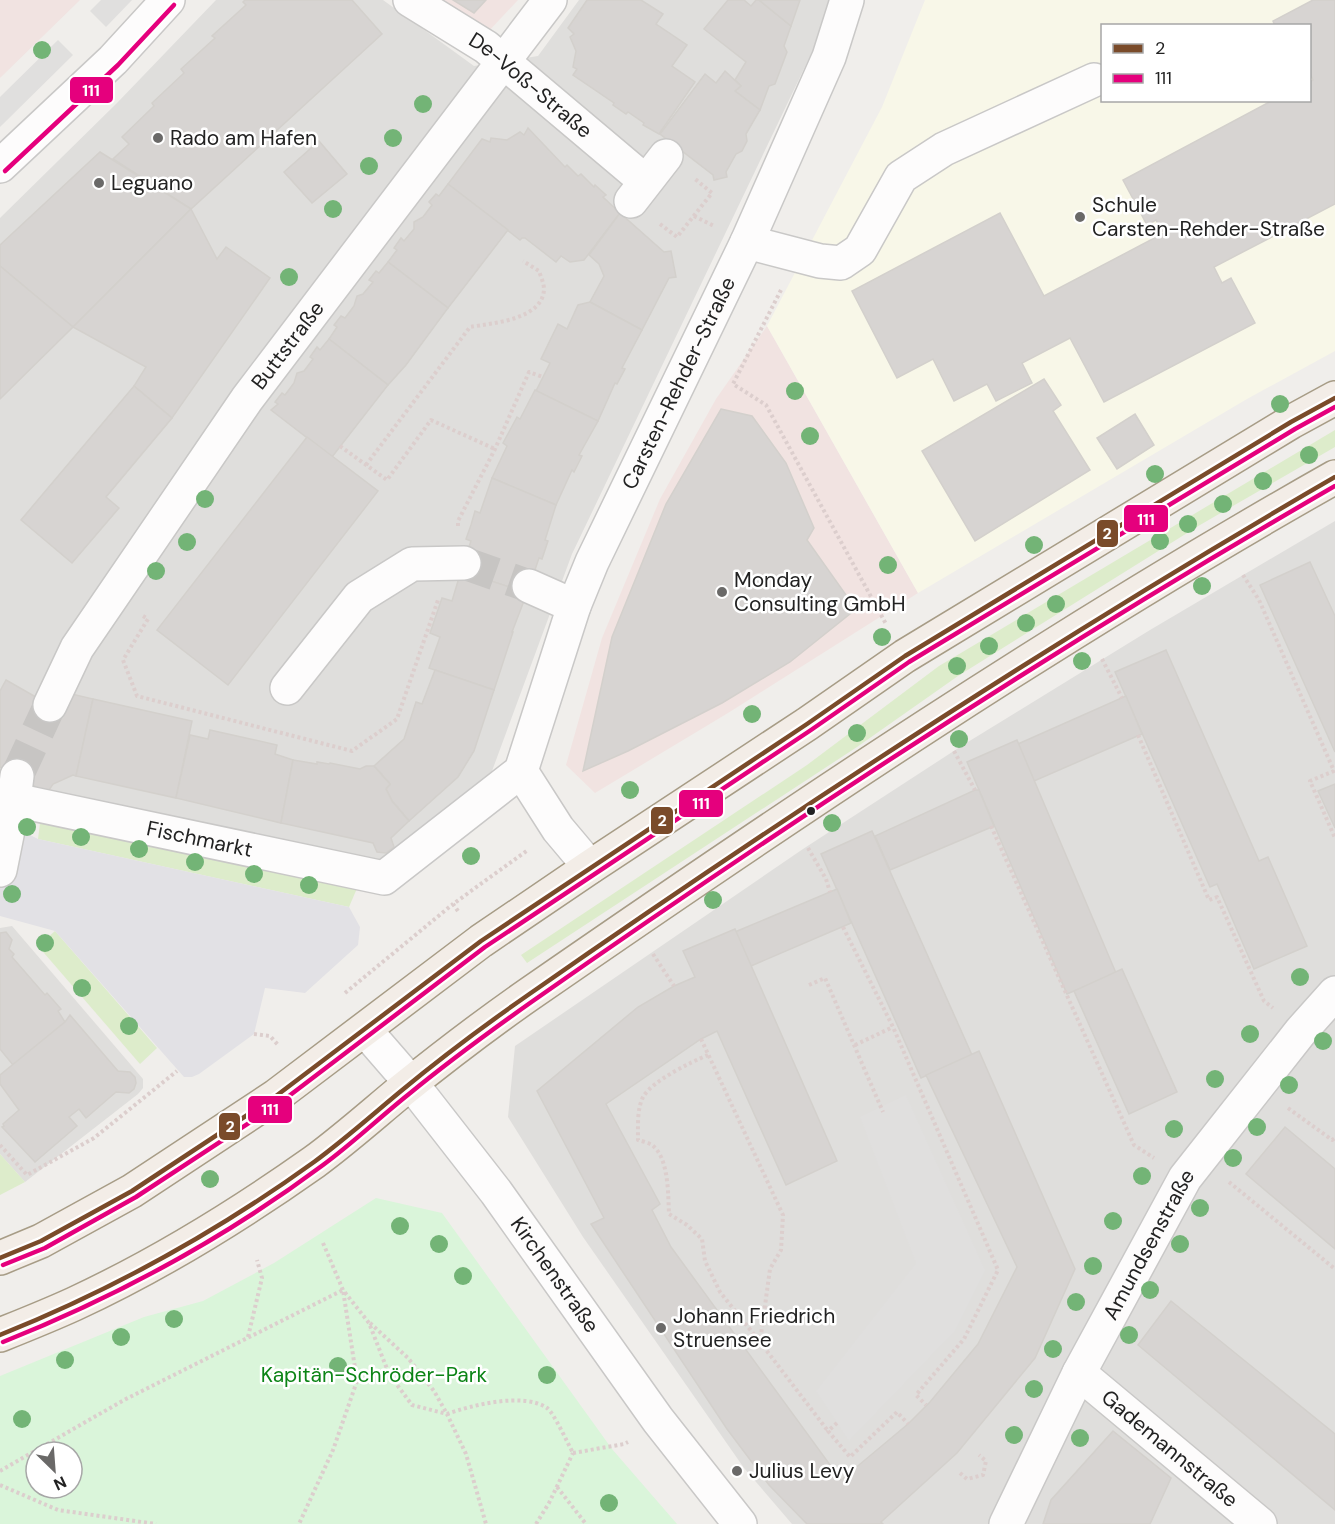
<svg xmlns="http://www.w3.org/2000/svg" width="1335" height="1524" viewBox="0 0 1335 1524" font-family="'DM Sans',sans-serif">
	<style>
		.residential { fill: #dfdedc }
		.commercial { fill: #f1e3e1 }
		.education { fill: #f8f7e8; fill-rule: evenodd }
		.grass { fill: #ddeccb }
		.park { fill: #daf5da; fill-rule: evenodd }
		.parking { fill: #e0dfde }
		.plaza { fill: #e2e1e5 }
		.building { fill: #d7d4d2; stroke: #d3d0cc; stroke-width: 1.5 }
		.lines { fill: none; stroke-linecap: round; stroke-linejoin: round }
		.minor-tunnel { stroke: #c7c5c3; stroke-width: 33; stroke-dasharray: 33 16; stroke-linecap: butt }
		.minor-casing { stroke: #c9c8c7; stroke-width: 36 }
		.major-casing { stroke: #a79c86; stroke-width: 36 }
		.path { stroke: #dccecd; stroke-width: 4; stroke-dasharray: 3 3; stroke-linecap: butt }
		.minor { stroke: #fdfcfc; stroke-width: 33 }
		.major { stroke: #f3ede7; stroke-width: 33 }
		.bus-1-casing { stroke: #fff; stroke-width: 9 }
		.bus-2-casing { stroke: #fff; stroke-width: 9 }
		.bus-1 { stroke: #7a4b2a; stroke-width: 4.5 }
		.bus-2 { stroke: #e5007d; stroke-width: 4.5 }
		.tree { fill: #73b476 }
		.poi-dot { fill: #6a6968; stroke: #fff; stroke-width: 2 }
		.bus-dot { fill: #222; stroke: #fff; stroke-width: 2 }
		.labels { text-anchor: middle; stroke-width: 5; stroke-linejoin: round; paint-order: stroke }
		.street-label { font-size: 21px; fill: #222; stroke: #fff }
		.poi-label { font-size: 21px; fill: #222; stroke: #fff; text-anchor: start }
		.park-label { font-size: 21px; fill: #0c8416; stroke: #fff }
		.line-badge { stroke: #fff; stroke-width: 2 }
		.badge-label { font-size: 16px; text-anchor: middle; font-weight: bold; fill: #fff }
	</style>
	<rect width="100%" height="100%" fill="#f0eeeb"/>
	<g class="residential">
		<path d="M 216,0 L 383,0 L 474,66 L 538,56 L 579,0 L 832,0 L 812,52 L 572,554 L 492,771 L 382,869 L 0,783 L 0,218 L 117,103 Z"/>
		<path d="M 1335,521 L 1335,1524 L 792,1524 L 744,1468 L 583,1237 L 508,1117 L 515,1046 L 803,849 L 963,745 L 1150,630 Z"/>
		<path d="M 12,926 L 143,1079 L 143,1088 L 138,1094 L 25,1182 L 0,1154 L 0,928 Z"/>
	</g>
	<g class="commercial">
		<path d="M 0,0 L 80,0 L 0,78 Z"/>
		<path d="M 432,0 L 518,0 L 487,33 Z"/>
		<path d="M 767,326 L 918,593 L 728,713 L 595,793 L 566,765 L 602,638 L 660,499 L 716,399 Z"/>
	</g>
	<path class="education" d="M 925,0 L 1335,0 L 1335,351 L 1247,399 L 918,593 L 767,326 L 882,107 ZM 1102,26 L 1310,26 L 1310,100 L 1102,100 Z"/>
	<g class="grass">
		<path d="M 1335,430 L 1335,447 L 1200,525 L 958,676 L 857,747 L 527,963 L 521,955 L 807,765 L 939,666 Z"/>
		<path d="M 41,815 L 358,886 L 349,907 L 38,839 Z"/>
		<path d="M 55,931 L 157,1048 L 140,1064 L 38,946 Z"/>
		<path d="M 0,1154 L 25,1182 L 0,1195 Z"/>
	</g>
	<path class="park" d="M 376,1198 L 442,1213 L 612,1449 L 677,1524 L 0,1524 L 0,1376 L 144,1317 L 203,1301 L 274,1263 ZM 36,1452 L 72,1452 L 72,1488 L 36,1488 Z"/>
	<g class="parking">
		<path d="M 101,0 L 132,0 L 106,27 L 90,11 Z"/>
		<path d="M 58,40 L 73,55 L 0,127 L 0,97 Z"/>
		<path d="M 906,1095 L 985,1270 L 954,1332 L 849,1441 L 816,1391 L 916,1263 L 860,1117 Z"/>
	</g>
	<path class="plaza" d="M 0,820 L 38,839 L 349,907 L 360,927 L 358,945 L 305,993 L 265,988 L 254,1034 L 199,1074 L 192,1077 L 184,1077 L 55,931 L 0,916 Z"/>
	<g class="building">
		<path d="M 245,0 L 352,0 L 382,34 L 191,209 L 113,159 L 129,144 L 122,137 L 154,106 L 152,103 L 184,73 L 181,69 L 215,38 L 212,36 L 246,5 L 243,2 Z"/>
		<path d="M 453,0 L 486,0 L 474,13 Z"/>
		<path d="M 587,0 L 641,0 L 663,14 L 656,24 L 687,45 L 672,66 L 695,82 L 659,134 L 643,125 L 644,123 L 628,112 L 626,114 L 613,105 L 614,103 L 573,75 L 577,69 L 573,67 L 576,51 L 570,37 L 574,34 L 568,28 Z"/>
		<path d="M 728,0 L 744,0 L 751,6 L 756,0 L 759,0 L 791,26 L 784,46 L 787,52 L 775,84 L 769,86 L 760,110 L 735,91 L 741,86 L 735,80 L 746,62 L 704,29 Z"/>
		<path d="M 759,0 L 800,0 L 791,26 Z"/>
		<path d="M 1313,0 L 1335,0 L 1335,204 L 1214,267 L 1222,283 L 1231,278 L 1255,323 L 1104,402 L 1070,338 L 1022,363 L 1032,383 L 996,401 L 987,384 L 954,401 L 933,359 L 897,378 L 852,291 L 1000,213 L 1044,296 L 1164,233 L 1156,220 L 1147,225 L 1123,180 L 1273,100 L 1310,100 L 1310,82 L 1313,80 L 1310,73 L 1310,26 L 1275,26 L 1273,21 Z"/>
		<path d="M 725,71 L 741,86 L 735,91 L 760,110 L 746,134 L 747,141 L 742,151 L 736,154 L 726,172 L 727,177 L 714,180 L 713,175 L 660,134 L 705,74 L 716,83 Z"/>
		<path d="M 528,128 L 565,167 L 567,165 L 578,176 L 581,174 L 594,187 L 595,185 L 606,195 L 603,197 L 620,213 L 584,260 L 570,262 L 561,256 L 556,262 L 525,238 L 522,238 L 520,240 L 448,184 L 482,139 L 490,142 L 491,138 L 507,140 L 520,132 L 524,135 Z"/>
		<path d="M 319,141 L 347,174 L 312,203 L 284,172 Z"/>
		<path d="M 100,152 L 191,209 L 73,327 L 0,266 L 0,245 Z"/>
		<path d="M 448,184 L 508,230 L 448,308 L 388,262 L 397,250 L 394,248 L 401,238 L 404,241 L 414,229 L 414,222 L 423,217 L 432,205 L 429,202 L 436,194 L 439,196 Z"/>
		<path d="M 191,209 L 217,259 L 226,247 L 270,278 L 172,418 L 134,386 L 146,367 L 73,327 Z"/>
		<path d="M 620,213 L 664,252 L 671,251 L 676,277 L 669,278 L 642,330 L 590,302 L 604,276 L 599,264 L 589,255 Z"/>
		<path d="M 388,262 L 448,308 L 406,365 L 388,385 L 329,339 L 337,327 L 334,325 L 341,316 L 345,318 L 354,306 L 357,296 L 363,294 L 373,282 L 369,280 L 376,271 L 379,273 Z"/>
		<path d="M 0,266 L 73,327 L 0,399 Z"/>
		<path d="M 590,302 L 642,330 L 622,368 L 625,369 L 617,384 L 615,383 L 598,421 L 536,391 L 550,363 L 541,359 L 558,324 L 567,329 L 578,305 Z"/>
		<path d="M 329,339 L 388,385 L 332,457 L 271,410 L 278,404 L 275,402 L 282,393 L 285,395 L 294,383 L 297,373 L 304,371 L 313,359 L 310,357 L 317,347 L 320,350 Z"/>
		<path d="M 1044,379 L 1061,405 L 1053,411 L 1090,470 L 975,541 L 922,451 Z"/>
		<path d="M 134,386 L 172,418 L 106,497 L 119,508 L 72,563 L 21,520 Z"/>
		<path d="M 535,390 L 598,421 L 579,455 L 582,456 L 574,472 L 572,470 L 556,505 L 492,478 L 507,446 L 503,443 L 517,417 L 520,419 Z"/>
		<path d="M 721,409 L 752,416 L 786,463 L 814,528 L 807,540 L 856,609 L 790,662 L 722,703 L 628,751 L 583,771 L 612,637 L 666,504 Z"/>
		<path d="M 1135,414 L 1154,445 L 1117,469 L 1097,438 Z"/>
		<path d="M 307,437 L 378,491 L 228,685 L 157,630 Z"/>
		<path d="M 492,478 L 556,505 L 545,540 L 548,541 L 542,559 L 539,558 L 527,593 L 461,571 L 471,541 L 466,539 L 471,525 L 475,511 L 480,513 Z"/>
		<path d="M 1310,562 L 1335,616 L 1335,752 L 1260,585 Z"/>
		<path d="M 461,571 L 527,593 L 512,632 L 513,632 L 494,690 L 429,668 L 440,637 L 430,633 L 442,598 L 452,601 Z"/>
		<path d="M 1166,650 L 1259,861 L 1268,857 L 1307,946 L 1254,969 L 1217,884 L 1210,887 L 1115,672 Z"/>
		<path d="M 435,670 L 494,690 L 474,751 L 458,777 L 409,821 L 392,801 L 386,789 L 390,784 L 374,766 L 404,739 L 416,702 L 422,704 Z"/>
		<path d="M 6,680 L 62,712 L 72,694 L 93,699 L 76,776 L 73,775 L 53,784 L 47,793 L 0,767 L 0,691 Z"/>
		<path d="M 1126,696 L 1142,734 L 1034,781 L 1018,744 Z"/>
		<path d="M 93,699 L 192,721 L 176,798 L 76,776 Z"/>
		<path d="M 210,730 L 277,745 L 275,754 L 293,760 L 281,823 L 176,798 L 190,735 L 208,739 Z"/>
		<path d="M 1017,740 L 1116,973 L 1067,994 L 967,762 Z"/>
		<path d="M 293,760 L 317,764 L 317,762 L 329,764 L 330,763 L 360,769 L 366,766 L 374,766 L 390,784 L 386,789 L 392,801 L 409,821 L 391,838 L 394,847 L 386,853 L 377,852 L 373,843 L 281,823 Z"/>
		<path d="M 1335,784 L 1335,828 L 1318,791 Z"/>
		<path d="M 975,790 L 979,790 L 994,826 L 890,870 L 875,836 Z"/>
		<path d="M 872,831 L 972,1055 L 921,1078 L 821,854 Z"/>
		<path d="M 837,889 L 851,923 L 751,966 L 735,932 Z"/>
		<path d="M 735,929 L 837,1161 L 786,1185 L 717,1031 L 701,1039 L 606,1104 L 660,1204 L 652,1210 L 671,1247 L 841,1480 L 908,1424 L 930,1402 L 978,1344 L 1017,1267 L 926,1075 L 979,1051 L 1075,1269 L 1035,1358 L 957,1453 L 881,1522 L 883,1524 L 807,1524 L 769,1485 L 727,1429 L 591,1224 L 604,1218 L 537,1091 L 638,1007 L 674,986 L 695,977 L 683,951 Z"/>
		<path d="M 6,932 L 12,940 L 9,949 L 14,954 L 12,957 L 45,995 L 47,993 L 61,1009 L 58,1011 L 65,1022 L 13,1065 L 0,1049 L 0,933 Z"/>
		<path d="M 1122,969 L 1177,1092 L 1129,1114 L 1074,991 Z"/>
		<path d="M 70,1015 L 118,1071 L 130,1072 L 135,1077 L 136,1083 L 134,1089 L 129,1093 L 116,1092 L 86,1118 L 79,1109 L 69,1117 L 77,1126 L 35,1162 L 2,1127 L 4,1126 L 3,1124 L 19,1110 L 0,1084 L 0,1075 L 65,1022 Z"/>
		<path d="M 1285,1127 L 1335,1169 L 1335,1249 L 1246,1174 Z"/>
		<path d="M 1171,1301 L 1335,1434 L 1335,1510 L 1138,1345 Z"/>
		<path d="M 1113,1431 L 1171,1478 L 1150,1524 L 1043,1524 L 1051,1500 Z"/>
	</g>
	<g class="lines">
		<g class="minor-tunnel">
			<path d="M 464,563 L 529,586"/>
			<path d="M 17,776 L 50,705"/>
		</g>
		<g class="minor-casing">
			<g id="minor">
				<path id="s1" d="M 410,0 L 486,47 L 645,181"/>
				<path d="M 0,166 L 113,60 L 168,0"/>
				<path d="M 631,201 L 666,156"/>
				<path d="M 747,242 L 820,261 L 841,263 L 860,250 L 901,177 L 944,149 L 1094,80"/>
				<path d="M 529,586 L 574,606"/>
				<path d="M 287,688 L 359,597 L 412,564 L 464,563"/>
				<path id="s2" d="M 50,705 L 77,648 L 247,399 L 550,0"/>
				<path d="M 521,771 L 558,829 L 590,867"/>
				<path id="s3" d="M 0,797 L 384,878 L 521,771 L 574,606 L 592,562 L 747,242 L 829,57 L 847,0"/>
				<path d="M 0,870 L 14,800 L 17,776"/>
				<path id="s4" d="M 365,1030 L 411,1083 L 496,1192 L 658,1420 L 740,1524"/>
				<path id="s5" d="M 1079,1373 L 1260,1524"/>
				<path id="s6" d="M 1006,1524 L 1079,1373 L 1185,1178 L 1301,1031 L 1335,993"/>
			</g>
		</g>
		<g class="major-casing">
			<g id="major">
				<path d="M 0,1258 L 41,1241 L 132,1191 L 276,1096 L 481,941 L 590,867 L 807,724 L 905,656 L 1291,422 L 1335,398"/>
				<path d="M 0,1335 C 25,1325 50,1315 74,1304 C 158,1265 239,1215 314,1162 C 344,1140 372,1115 401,1091 C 442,1058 485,1025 528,995 C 791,813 1057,634 1335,477"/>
			</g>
		</g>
		<g class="path">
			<path d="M 694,216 L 714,226"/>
			<path d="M 660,224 L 677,237 L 712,193 L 695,179"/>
			<path d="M 781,290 L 733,384 L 766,405 L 886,624"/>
			<path d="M 340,446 L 387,480 L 431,420 L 495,449"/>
			<path d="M 366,465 L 470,327 C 492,323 543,320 544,289 C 544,284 541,277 539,271 L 523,261"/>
			<path d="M 458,526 L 458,521 L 495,449 L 529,372 L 543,377"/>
			<path d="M 1243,575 L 1259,600 L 1334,771 L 1310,781 L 1335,838"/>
			<path d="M 143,616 L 148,619 L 123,660 L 137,696 L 352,751 L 397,719 L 438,600"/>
			<path d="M 1102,659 L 1122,698"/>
			<path d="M 1138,735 L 1209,900 L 1217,897 L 1264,1001 L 1273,1008"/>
			<path d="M 954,751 L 975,790"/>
			<path d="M 991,826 L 1134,1145 L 1154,1158"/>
			<path d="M 808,848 L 826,879 L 830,892"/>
			<path d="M 458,911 L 453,904 L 528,850"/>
			<path d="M 843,927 L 893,1027 L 998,1270 L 964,1339 L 916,1395 L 926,1405"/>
			<path d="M 653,954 L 674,986"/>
			<path d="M 809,985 L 825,978 L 883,1112"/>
			<path d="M 345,993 L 453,904"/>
			<path d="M 254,1034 L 270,1036 L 279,1046"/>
			<path d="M 701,1039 L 783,1215 L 781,1250 L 770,1269 L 760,1342 L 828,1431"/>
			<path d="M 855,1045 L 893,1027"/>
			<path d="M 708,1055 C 691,1062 652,1081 643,1097 C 637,1109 638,1126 638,1140 C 642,1141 649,1143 652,1145 C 669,1158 668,1194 669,1214 L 687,1225 L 702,1239 L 705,1261 L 720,1292 L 760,1342"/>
			<path d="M 1288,1108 L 1332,1140 L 1335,1138"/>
			<path d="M 0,1145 L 27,1175 L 94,1138 L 177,1071"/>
			<path d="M 1229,1182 L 1335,1269"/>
			<path d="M 323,1243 L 343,1290 L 369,1323 L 389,1374 L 412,1405 L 447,1414 L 466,1454 L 486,1524"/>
			<path d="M 370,1323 L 408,1358 L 434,1391 L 447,1414 C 472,1405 524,1392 547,1408 C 554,1413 568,1444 573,1453"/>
			<path d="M 248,1337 L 262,1278 L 257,1260"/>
			<path d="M 837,1423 L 828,1431 L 850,1457 L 897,1412 L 908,1424"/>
			<path d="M 573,1453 L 624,1444 L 628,1442"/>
			<path d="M 0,1471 L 124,1400 L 343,1290 L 357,1381 L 333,1450 L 299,1524"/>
			<path d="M 960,1473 L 967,1479 L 983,1475 L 986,1461 L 979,1455"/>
			<path d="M 0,1485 L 58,1510 L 156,1524"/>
			<path d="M 557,1487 L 586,1524"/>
			<path d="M 536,1524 L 549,1503 L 573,1453"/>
		</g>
		<use href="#minor" class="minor"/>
		<use href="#major" class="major"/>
		<g class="bus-1-casing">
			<g id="bus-1">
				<path d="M 0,1258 L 41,1241 L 132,1191 L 276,1096 L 481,941 L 807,724 L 905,656 L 1291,422 L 1335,398"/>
				<path d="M 0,1335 C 112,1290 217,1232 314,1162 C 344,1140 372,1115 401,1091 C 442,1057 485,1025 528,995 C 791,812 1058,637 1335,477"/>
			</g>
		</g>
		<g class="bus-2-casing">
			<g id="bus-2">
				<path d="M 5,171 L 118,65 L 174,5"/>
				<path d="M 3,1265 L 45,1248 L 136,1197 L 281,1102 L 485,947 L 811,730 L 909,662 L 1295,429 L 1335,407"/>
				<path d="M 3,1342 C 116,1297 225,1238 323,1165 C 353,1143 380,1117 409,1094 C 448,1062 489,1032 530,1003 C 791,820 1059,645 1335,486"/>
			</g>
		</g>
		<use href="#bus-1" class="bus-1"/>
		<use href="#bus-2" class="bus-2"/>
	</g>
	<g class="tree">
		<circle cx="42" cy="50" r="9"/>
		<circle cx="423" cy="104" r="9"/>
		<circle cx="393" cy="138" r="9"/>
		<circle cx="369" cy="166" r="9"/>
		<circle cx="333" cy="209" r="9"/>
		<circle cx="289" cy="277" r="9"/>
		<circle cx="795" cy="391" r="9"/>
		<circle cx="1280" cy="404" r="9"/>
		<circle cx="810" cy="436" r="9"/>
		<circle cx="1309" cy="455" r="9"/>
		<circle cx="1155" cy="474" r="9"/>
		<circle cx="1263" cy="481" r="9"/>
		<circle cx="205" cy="499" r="9"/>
		<circle cx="1223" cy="504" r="9"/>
		<circle cx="1188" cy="524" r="9"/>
		<circle cx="1160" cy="541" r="9"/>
		<circle cx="187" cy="542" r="9"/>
		<circle cx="1034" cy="545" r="9"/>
		<circle cx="888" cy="565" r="9"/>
		<circle cx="156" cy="571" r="9"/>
		<circle cx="1202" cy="586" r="9"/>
		<circle cx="1056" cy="604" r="9"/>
		<circle cx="1026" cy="623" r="9"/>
		<circle cx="882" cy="637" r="9"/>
		<circle cx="989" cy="646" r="9"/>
		<circle cx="1082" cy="661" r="9"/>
		<circle cx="957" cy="666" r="9"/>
		<circle cx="752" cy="714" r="9"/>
		<circle cx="857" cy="733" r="9"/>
		<circle cx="959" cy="739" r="9"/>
		<circle cx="630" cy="790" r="9"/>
		<circle cx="832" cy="823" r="9"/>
		<circle cx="27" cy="827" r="9"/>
		<circle cx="81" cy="837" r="9"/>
		<circle cx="139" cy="849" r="9"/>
		<circle cx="471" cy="856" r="9"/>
		<circle cx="195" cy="862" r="9"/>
		<circle cx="254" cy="874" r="9"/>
		<circle cx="309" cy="885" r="9"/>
		<circle cx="12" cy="894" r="9"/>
		<circle cx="713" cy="900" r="9"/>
		<circle cx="45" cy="943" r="9"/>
		<circle cx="1300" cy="977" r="9"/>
		<circle cx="82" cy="988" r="9"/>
		<circle cx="129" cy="1026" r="9"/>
		<circle cx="1250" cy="1034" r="9"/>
		<circle cx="1323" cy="1041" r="9"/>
		<circle cx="1215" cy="1079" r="9"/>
		<circle cx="1289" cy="1085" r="9"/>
		<circle cx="1257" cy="1127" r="9"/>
		<circle cx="1174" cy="1129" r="9"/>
		<circle cx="1233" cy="1158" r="9"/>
		<circle cx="1142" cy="1176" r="9"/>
		<circle cx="210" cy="1179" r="9"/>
		<circle cx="1200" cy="1208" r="9"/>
		<circle cx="1113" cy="1221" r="9"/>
		<circle cx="400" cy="1226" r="9"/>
		<circle cx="439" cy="1244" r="9"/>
		<circle cx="1180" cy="1244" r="9"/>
		<circle cx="1093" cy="1266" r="9"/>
		<circle cx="463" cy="1276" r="9"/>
		<circle cx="1150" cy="1290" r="9"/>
		<circle cx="1076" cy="1302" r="9"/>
		<circle cx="174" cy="1319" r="9"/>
		<circle cx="1129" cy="1335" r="9"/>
		<circle cx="121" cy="1337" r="9"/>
		<circle cx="1053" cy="1349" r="9"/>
		<circle cx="65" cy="1360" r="9"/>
		<circle cx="338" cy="1366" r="9"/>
		<circle cx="547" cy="1375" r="9"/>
		<circle cx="1034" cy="1389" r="9"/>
		<circle cx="22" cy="1419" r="9"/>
		<circle cx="1014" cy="1435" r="9"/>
		<circle cx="1080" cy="1438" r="9"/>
		<circle cx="609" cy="1503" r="9"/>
	</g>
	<g class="poi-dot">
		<circle cx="158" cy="138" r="6"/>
		<circle cx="99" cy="183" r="6"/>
		<circle cx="1080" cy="217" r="6"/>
		<circle cx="722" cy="592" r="6"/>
		<circle cx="661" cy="1328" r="6"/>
		<circle cx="737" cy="1471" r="6"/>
	</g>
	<circle class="bus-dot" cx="811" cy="811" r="5"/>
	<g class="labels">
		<g class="street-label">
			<text dy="7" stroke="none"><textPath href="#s1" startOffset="148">De-Voß-Straße</textPath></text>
			<text dy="7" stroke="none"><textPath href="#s2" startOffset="432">Buttstraße</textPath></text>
			<text dy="7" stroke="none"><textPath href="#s3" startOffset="986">Carsten-Rehder-Straße</textPath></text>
			<text dy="7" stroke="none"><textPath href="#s3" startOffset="204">Fischmarkt</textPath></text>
			<text dy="7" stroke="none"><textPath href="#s6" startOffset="314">Amundsenstraße</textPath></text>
			<text dy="7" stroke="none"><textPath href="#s4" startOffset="310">Kirchenstraße</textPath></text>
			<text dy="7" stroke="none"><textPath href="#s5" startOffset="118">Gademannstraße</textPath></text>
		</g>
		<g class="poi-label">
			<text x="170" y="145">Rado am Hafen</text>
			<text x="111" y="190">Leguano</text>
			<text x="1092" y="212">Schule<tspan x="1092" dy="24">Carsten-Rehder-Straße</tspan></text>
			<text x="734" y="587">Monday<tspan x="734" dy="24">Consulting GmbH</tspan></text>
			<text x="673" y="1323">Johann Friedrich<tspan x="673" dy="24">Struensee</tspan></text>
			<text x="749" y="1478">Julius Levy</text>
		</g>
		<g class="park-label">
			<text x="374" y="1382">Kapitän-Schröder-Park</text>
		</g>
	</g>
	<g class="line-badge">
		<rect x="69" y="76" width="45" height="28" rx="6" fill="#e5007d"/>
		<rect x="1123" y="504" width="46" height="29" rx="6" fill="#e5007d"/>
		<rect x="1096" y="519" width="23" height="29" rx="6" fill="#7a4b2a"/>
		<rect x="678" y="789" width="46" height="29" rx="6" fill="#e5007d"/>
		<rect x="650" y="806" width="24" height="29" rx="6" fill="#7a4b2a"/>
		<rect x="247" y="1095" width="46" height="29" rx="6" fill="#e5007d"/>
		<rect x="218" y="1112" width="23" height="29" rx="6" fill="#7a4b2a"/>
	</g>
	<g class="badge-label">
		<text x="91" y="96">111</text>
		<text x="1146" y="525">111</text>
		<text x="1107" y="539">2</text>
		<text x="701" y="809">111</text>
		<text x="662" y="826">2</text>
		<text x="270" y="1115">111</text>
		<text x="230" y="1132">2</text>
	</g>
	<rect x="1101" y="24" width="210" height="78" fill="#ffffff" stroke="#a7a7a7" stroke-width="1.5"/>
	<rect x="1113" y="44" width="30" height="9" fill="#7a4b2a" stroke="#a7a7a7" stroke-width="1.5"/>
	<text x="1155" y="54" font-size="18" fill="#222222">2</text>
	<rect x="1113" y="74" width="30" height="9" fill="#e5007d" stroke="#a7a7a7" stroke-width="1.5"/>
	<text x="1155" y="84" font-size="18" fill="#222222">111</text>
	<g transform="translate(54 1470) rotate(155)"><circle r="28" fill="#ffffff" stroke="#a7a7a7" stroke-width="1.5"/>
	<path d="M0-4.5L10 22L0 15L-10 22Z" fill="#6a6968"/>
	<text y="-9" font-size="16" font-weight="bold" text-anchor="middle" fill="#222222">N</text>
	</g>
</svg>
